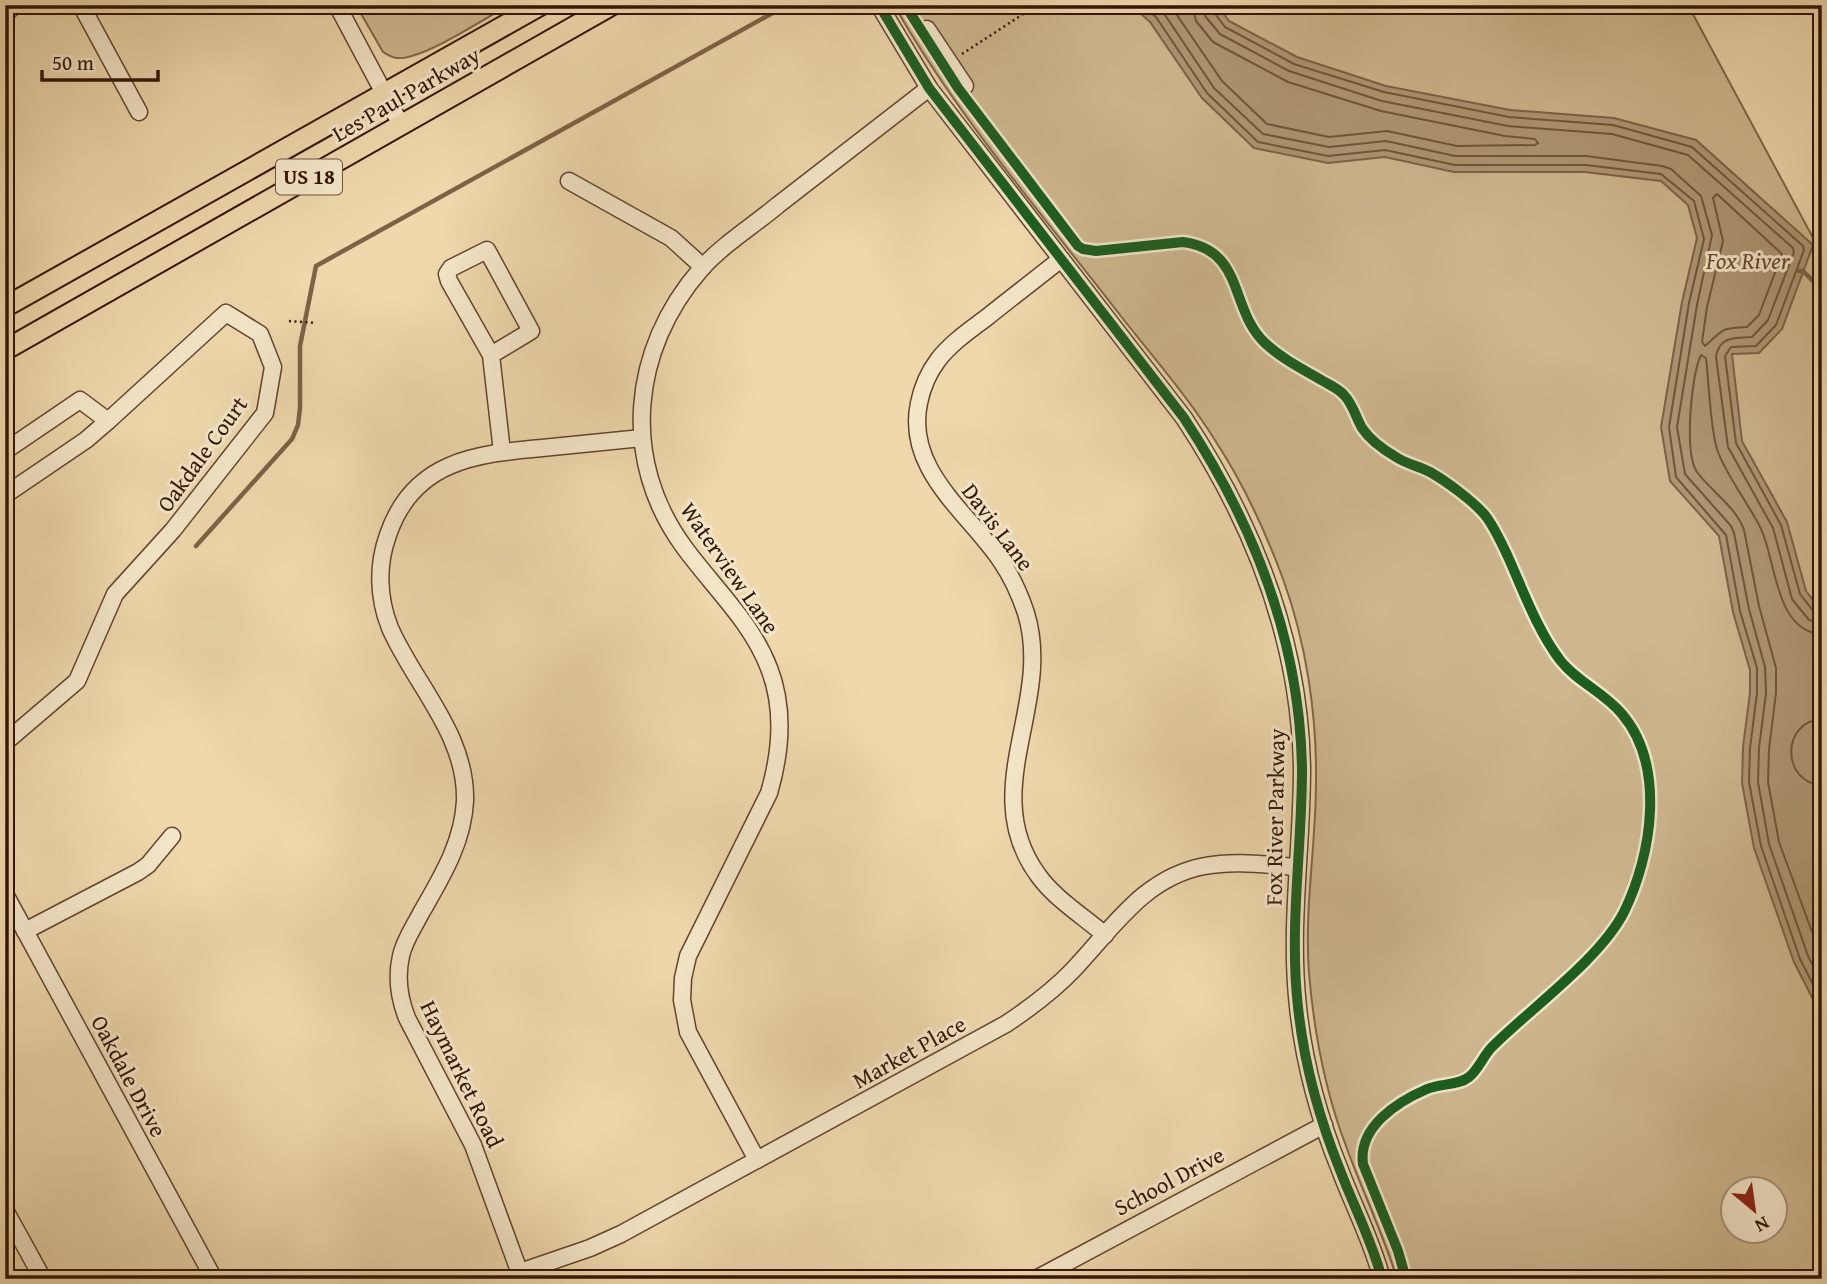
<svg xmlns="http://www.w3.org/2000/svg" width="1827" height="1284" viewBox="0 0 1827 1284" font-family="'Gentium Book Plus',serif">
	<style>
		.green { fill: #ceb78f; stroke: #806649; stroke-width: 2; fill-rule: evenodd }
		.water { fill: #ae9673; stroke: #7c6246; stroke-width: 2 }
		.lines { fill: none; stroke-linecap: round; stroke-linejoin: round }
		.shore { stroke: #70563b; stroke-width: 2 }
		.stream { stroke: #7c6246; stroke-width: 4.5 }
		.minor-casing { stroke: #61462d; stroke-width: 19 }
		.major-casing { stroke: #321503; stroke-width: 23 }
		.path { stroke: #321503; stroke-width: 2.5; stroke-dasharray: 2 3.5; stroke-linecap: butt }
		.minor { stroke: #f4e6c9; stroke-width: 16 }
		.major { stroke: #eed8ac; stroke-width: 19 }
		.cycleway-casing { stroke: #f4e6c9; stroke-width: 15 }
		.cycleway { stroke: #1b5e20; stroke-width: 10 }
		.labels { text-anchor: middle; stroke-width: 6; stroke-linejoin: round; paint-order: stroke }
		.shield { fill: #f4e6c9; stroke: #6c543e; stroke-width: 2 }
		.shield-label { font-size: 21px; font-weight: bold; fill: #321503 }
		.street-label { font-size: 23px; fill: #321503; stroke: #f4e6c9 }
		.water-label { font-size: 24px; font-style: italic; fill: #644930; stroke: #f4e6c9 }
	</style>
	<rect width="100%" height="100%" fill="#eed8ac"/>
	<filter id="stains"><feTurbulence type="fractalNoise" baseFrequency=".00286" numOctaves="4"/><feColorMatrix values="0 0 0 0 .2 0 0 0 0 .09 0 0 0 0 .02 0 0 0 .5 -.17"/></filter>
	<radialGradient id="worn" r=".72"><stop offset=".6" stop-color="#630" stop-opacity="0"/><stop offset="1" stop-color="#630" stop-opacity=".3"/></radialGradient>
	<g class="green">
		<path d="M 356,5 L 509,5 C 486,18 422,60 398,58 C 392,58 388,55 383,52 Z"/>
		<path d="M 894,5 L 1688,5 L 1819,249 L 1817,252 L 1818,297 L 1822,305 L 1822,1279 L 1397,1279 C 1383,1233 1362,1191 1346,1146 C 1325,1091 1314,1032 1309,973 C 1304,909 1316,846 1316,782 C 1317,715 1306,642 1283,579 C 1266,533 1245,487 1218,445 C 1190,399 1153,357 1120,315 C 1042,214 957,116 894,5 ZM 1732,1190 L 1774,1190 L 1774,1232 L 1732,1232 Z"/>
	</g>
	<path class="water" d="M 1131,5 L 1217,5 L 1229,21 L 1297,57 L 1386,86 L 1510,110 L 1614,118 L 1696,140 L 1813,245 L 1782,329 L 1759,353 L 1732,354 L 1742,441 L 1787,522 L 1806,591 L 1822,611 L 1822,742 L 1817,749 L 1822,778 L 1822,1017 L 1794,962 L 1754,848 L 1742,783 L 1743,747 L 1750,693 L 1750,670 L 1733,612 L 1719,536 L 1670,481 L 1661,427 L 1682,302 L 1697,238 L 1688,205 L 1661,181 L 1585,172 L 1454,172 L 1385,157 L 1328,163 L 1254,148 L 1202,98 L 1150,22 Z"/>
	<g class="lines">
		<g class="shore">
			<path d="M 1142,5 L 1156,17 L 1207,93 L 1258,142 L 1328,156 L 1385,150 L 1455,165 L 1586,165 L 1661,174 L 1694,201 L 1704,239 L 1689,303 L 1669,427 L 1676,477 L 1726,535 L 1740,611 L 1757,668 L 1757,693 L 1750,748 L 1749,782 L 1761,846 L 1800,959 L 1822,1002"/>
			<path d="M 1155,5 L 1163,12 L 1214,88 L 1263,134 L 1329,147 L 1386,141 L 1455,156 L 1586,156 L 1662,166 L 1671,169 L 1701,196 L 1712,235 L 1697,305 L 1677,427 L 1685,474 L 1731,526 L 1734,533 L 1749,609 L 1765,667 L 1766,693 L 1759,748 L 1758,782 L 1769,844 L 1808,956 L 1822,983"/>
			<path d="M 1170,5 L 1222,81 L 1267,124 L 1329,137 L 1387,131 L 1457,146 L 1535,145 L 1538,143 L 1535,139 L 1505,136 L 1381,111 L 1288,82 L 1213,42 L 1196,21 L 1192,5"/>
			<path d="M 1203,5 L 1205,16 L 1220,34 L 1289,71 L 1382,101 L 1508,126 L 1612,134 L 1688,155 L 1793,248 L 1794,252 L 1768,320 L 1752,337 C 1735,338 1719,336 1716,357 L 1728,447 L 1773,528 L 1792,599 L 1809,620 L 1822,623"/>
			<path d="M 1212,5 L 1213,11 L 1225,27 L 1294,64 L 1384,92 L 1509,117 L 1613,125 L 1692,147 L 1803,246 L 1804,250 L 1776,325 L 1756,346 L 1731,347 L 1725,356 L 1736,443 L 1781,525 L 1800,594 L 1814,612 L 1822,614"/>
			<path d="M 1717,194 L 1782,254 L 1759,315 L 1747,327 C 1721,328 1724,329 1705,346 L 1702,342 L 1707,307 L 1723,241 L 1713,198 Z"/>
			<path d="M 1822,634 C 1775,632 1776,560 1761,529 C 1749,504 1725,474 1717,449 C 1710,426 1709,383 1706,358 L 1701,355 C 1691,375 1684,453 1697,472 C 1711,491 1736,507 1744,530 L 1759,606 L 1776,668 L 1776,693 L 1769,749 L 1768,782 L 1779,842 L 1822,959"/>
			<path d="M 1822,719 C 1781,721 1781,783 1822,785"/>
		</g>
		<g class="stream">
			<path d="M 1799,271 L 1803,271 L 1822,290"/>
			<path d="M 196,546 L 292,439 L 298,425 L 300,408 L 300,346 L 316,266 L 787,5"/>
		</g>
		<g class="minor-casing">
			<g id="minor">
				<path d="M 81,5 L 139,112"/>
				<path d="M 337,5 L 401,125"/>
				<path d="M 879,5 L 929,88 L 1184,418 C 1254,524 1300,640 1302,769 C 1302,849 1289,927 1298,1007 C 1304,1063 1319,1118 1340,1170 C 1354,1207 1372,1241 1382,1279"/>
				<path d="M 5,14 L 15,5"/>
				<path d="M 927,29 L 965,86"/>
				<path d="M 569,181 L 671,238 L 703,267"/>
				<path d="M 1061,259 C 1036,279 1011,298 986,318 C 969,331 951,343 938,360 C 929,372 922,388 919,403 C 905,470 968,512 1001,561 C 1012,577 1020,595 1026,613 C 1054,704 976,790 1038,875 C 1054,898 1083,916 1105,935"/>
				<path d="M 491,355 L 449,281 L 447,274 L 451,268 L 487,250 L 531,331 L 491,355 L 502,452"/>
				<path d="M 5,451 L 80,400 L 108,421 L 226,313 L 260,334 L 273,367 L 265,413 L 173,530 L 115,594 L 77,681 L 8,740 L 5,737"/>
				<path d="M 5,495 L 86,440 L 108,421"/>
				<path d="M 5,894 L 214,1279"/>
				<path d="M 25,931 L 138,872 L 148,865 L 172,836"/>
				<path d="M 757,1160 L 688,1032 L 682,1000 L 683,978 L 688,956 L 769,793 C 781,752 785,709 769,668 C 751,621 713,587 684,547 C 620,460 631,349 701,269 C 722,245 753,226 778,205 C 829,166 879,127 929,88"/>
				<path d="M 5,1210 L 43,1279"/>
				<path d="M 520,1272 L 590,1248 L 621,1234 L 1006,1024 C 1030,1008 1053,991 1073,970 C 1113,928 1144,877 1205,866 C 1235,860 1267,865 1297,867"/>
				<path d="M 522,1279 L 473,1145 L 407,1018 C 399,998 396,978 401,956 C 404,941 414,927 421,913 C 441,878 463,843 465,801 C 467,735 415,685 390,628 C 378,598 377,565 388,535 C 413,461 475,454 542,448 C 575,445 609,441 642,438"/>
				<path d="M 1036,1279 L 1324,1125"/>
			</g>
		</g>
		<g class="major-casing">
			<g id="major">
				<path d="M 5,307 L 541,5"/>
				<path d="M 5,350 L 612,5"/>
			</g>
		</g>
		<g class="path">
			<path d="M 962,54 L 1037,5"/>
			<path d="M 289,321 L 316,323"/>
		</g>
		<use href="#minor" class="minor"/>
		<use href="#major" class="major"/>
		<g class="cycleway-casing">
			<g id="cycleway">
				<path d="M 879,5 L 929,88 L 1184,418 C 1254,524 1300,640 1302,769 C 1302,849 1289,927 1298,1007 C 1304,1063 1319,1118 1340,1170 C 1354,1207 1372,1241 1382,1279"/>
				<path d="M 905,5 L 958,88 L 1078,246 L 1083,249 L 1096,251 L 1183,242 C 1245,250 1229,309 1265,343 C 1282,359 1304,370 1323,381 C 1330,385 1339,389 1344,395 C 1353,404 1356,418 1362,428 C 1370,440 1384,450 1396,457 C 1406,464 1419,466 1430,472 C 1446,481 1473,501 1485,515 C 1495,528 1502,544 1509,559 C 1524,593 1538,631 1560,660 C 1577,682 1604,692 1622,714 C 1666,766 1652,855 1624,912 C 1600,959 1531,1008 1492,1047 C 1483,1056 1479,1069 1469,1077 C 1458,1086 1441,1083 1427,1089 C 1397,1102 1358,1127 1363,1164 L 1398,1251 L 1406,1279"/>
			</g>
		</g>
		<use href="#cycleway" class="cycleway"/>
	</g>
	<g class="labels">
		<rect class="shield" x="276" y="159.5" width="66" height="35" rx="5"/>
		<g class="shield-label">
			<text x="309" y="184">US 18</text>
		</g>
		<g class="street-label">
			<text transform="translate(406 94) rotate(-30)" y="8">Les Paul Parkway</text>
			<text transform="translate(202 454) rotate(-54)" y="8">Oakdale Court</text>
			<text transform="translate(998 527) rotate(53)" y="8">Davis Lane</text>
			<text transform="translate(730 568) rotate(55)" y="8">Waterview Lane</text>
			<text transform="translate(1275 817) rotate(-89)" y="8">Fox River Parkway</text>
			<text transform="translate(909 1052) rotate(-29)" y="8">Market Place</text>
			<text transform="translate(462 1074) rotate(64)" y="8">Haymarket Road</text>
			<text transform="translate(129 1076) rotate(62)" y="8">Oakdale Drive</text>
			<text transform="translate(1169 1181) rotate(-28)" y="8">School Drive</text>
		</g>
		<g class="water-label">
			<text x="1748" y="269">Fox River</text>
		</g>
	</g>
	<rect width="1827" height="1284" fill="none" stroke="#eed8ac" stroke-width="28"/>
	<rect x="7" y="7" width="1813" height="1270" fill="none" stroke="#321503" stroke-width="3.5"/>
	<rect x="14" y="14" width="1799" height="1256" fill="none" stroke="#321503" stroke-width="2"/>
	<g transform="translate(1754 1210) rotate(151)"><circle r="33" fill="#f4e6c9" stroke="#a6927a" stroke-width="2"/>
	<path d="M0-5L12 26L0 18L-12 26Z" fill="#8f2418"/>
	<text y="-10" font-size="19" font-weight="bold" text-anchor="middle" fill="#321503">N</text>
	</g>
	<path d="M42 70v10h116v-10" fill="none" stroke="#321503" stroke-width="3.5"/>
	<text x="52" y="70" font-size="21" fill="#321503" stroke="#f4e6c9" stroke-width="5" paint-order="stroke">50 m</text>
	<rect width="100%" height="100%" filter="url(#stains)"/>
	<rect width="100%" height="100%" fill="url(#worn)"/>
</svg>
